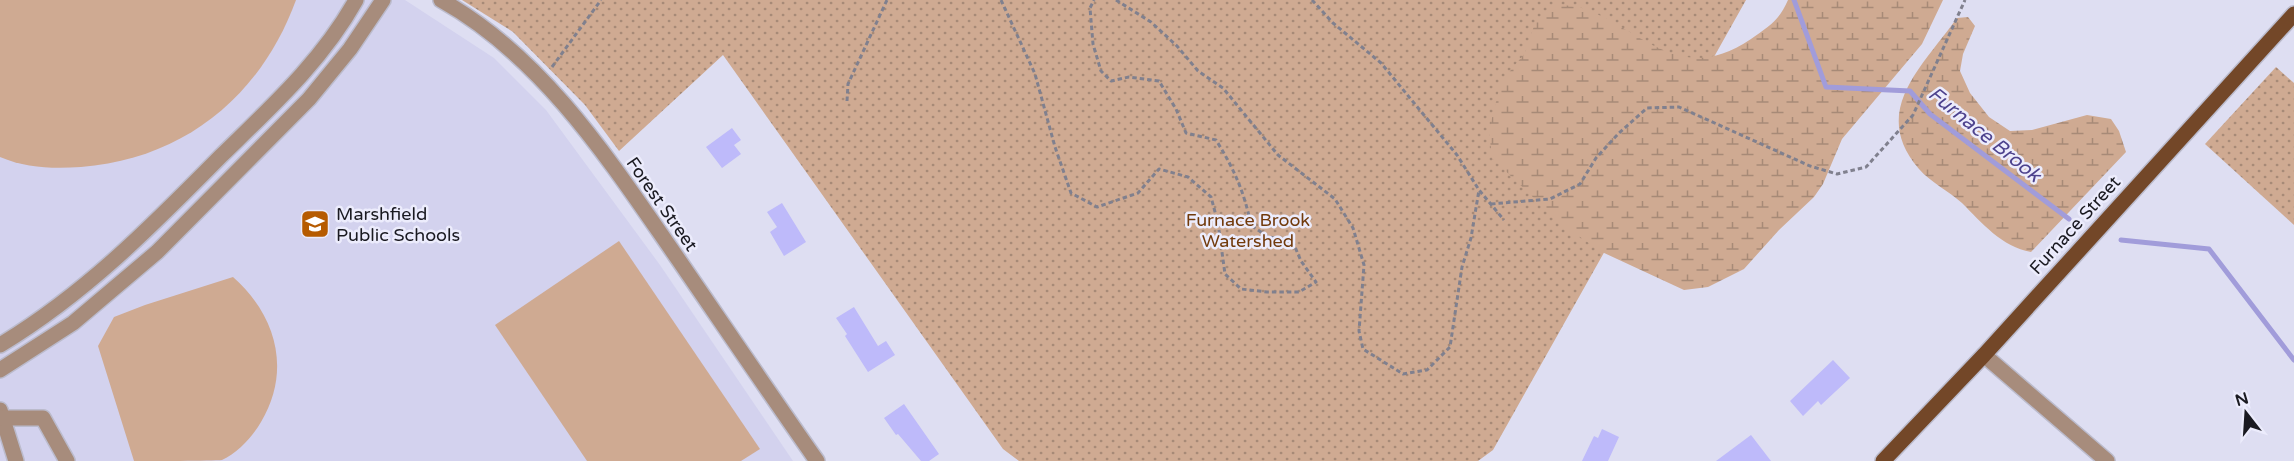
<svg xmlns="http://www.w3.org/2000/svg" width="2294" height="461" viewBox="0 0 2294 461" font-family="'Varela Round',sans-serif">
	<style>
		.built { fill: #d3d2ee }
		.grass { fill: url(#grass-dots) }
		.wetland { fill: url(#wetland-marsh) }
		.garden { fill: #cfaa92 }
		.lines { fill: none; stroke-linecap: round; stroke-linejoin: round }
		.stream { stroke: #a19cda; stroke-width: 5 }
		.building { fill: #bebafa }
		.minor-casing { stroke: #bbc; stroke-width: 18 }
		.major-casing { stroke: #bbc; stroke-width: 18 }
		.path { stroke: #80808e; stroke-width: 3; stroke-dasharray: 4.5 3; stroke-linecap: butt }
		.minor { stroke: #a78c7c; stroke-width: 15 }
		.major { stroke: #734728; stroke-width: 15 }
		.labels { text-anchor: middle; stroke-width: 5; stroke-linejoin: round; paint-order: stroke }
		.street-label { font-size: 18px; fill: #1a1a21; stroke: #ececfc }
		.poi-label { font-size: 18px; fill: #1a1a21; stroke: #ececfc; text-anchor: start }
		.park-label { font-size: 18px; fill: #713a0c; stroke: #ececfc }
		.water-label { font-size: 20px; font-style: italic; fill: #4d428d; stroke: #ececfc }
	</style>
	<defs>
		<pattern id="grass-dots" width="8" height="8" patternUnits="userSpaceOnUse" patternTransform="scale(1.5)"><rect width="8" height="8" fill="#cfaa92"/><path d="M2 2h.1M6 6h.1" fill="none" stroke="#a78a77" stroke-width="1.8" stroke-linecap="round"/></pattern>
		<pattern id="wetland-marsh" width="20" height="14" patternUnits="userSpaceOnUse" patternTransform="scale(1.5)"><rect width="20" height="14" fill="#cfaa92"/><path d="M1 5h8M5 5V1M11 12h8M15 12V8" fill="none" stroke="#a78a77"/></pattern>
	</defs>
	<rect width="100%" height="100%" fill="#dedef2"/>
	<path class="built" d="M 0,0 L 405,0 L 494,58 L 546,110 L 660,265 L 793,461 L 0,461 Z"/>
	<g class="grass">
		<path d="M 462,0 L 1746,0 L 1493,450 L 1478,461 L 1019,461 L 1003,449 L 723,55 L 619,151 L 585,105 L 513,32 Z"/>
		<path d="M 2276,67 L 2294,83 L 2294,225 L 2205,144 Z"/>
	</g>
	<g class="wetland">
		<path d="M 1788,0 L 1943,0 L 1922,44 L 1842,139 L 1823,184 L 1814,197 L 1779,230 L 1744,269 L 1708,287 L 1684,290 L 1602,252 L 1561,224 L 1492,158 L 1489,130 L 1501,82 L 1525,53 L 1536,20 L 1559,4 C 1569,6 1582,7 1591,11 C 1650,38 1684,84 1751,39 C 1769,26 1779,21 1788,0 Z"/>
		<path d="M 1968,17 L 1975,26 L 1963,54 L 1960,71 L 1970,93 L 1989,117 L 2010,131 L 2032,130 L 2087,115 L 2111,119 L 2119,131 L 2126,152 L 2031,252 C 2002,247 1982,223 1962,203 C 1949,191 1930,182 1919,169 C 1869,111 1923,66 1957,18 Z"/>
	</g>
	<g class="garden">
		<path d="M 0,0 L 296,0 C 261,96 184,159 81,167 C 53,169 26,168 0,157 Z"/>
		<path d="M 619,241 L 760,449 L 741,461 L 587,461 L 495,325 Z"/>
		<path d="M 233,277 C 276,315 292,370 261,422 C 253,436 238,453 222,460 C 212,461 150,461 134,461 L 98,346 L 114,317 L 145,305 Z"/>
	</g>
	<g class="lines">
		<g class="stream">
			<path d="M 1794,0 L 1826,87 L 1910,91 L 1930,114 L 2069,219"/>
			<path d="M 2121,240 L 2209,249 L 2294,360"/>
		</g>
	</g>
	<g class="building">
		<path d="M 732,128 L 741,140 L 734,145 L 741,154 L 722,168 L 706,147 Z"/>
		<path d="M 782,203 L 806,242 L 784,256 L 770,232 L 777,227 L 767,212 Z"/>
		<path d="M 854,307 L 878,346 L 886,341 L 895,355 L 868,372 L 845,336 L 847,334 L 836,318 Z"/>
		<path d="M 1833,360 L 1850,378 L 1821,405 L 1818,401 L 1803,416 L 1790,401 Z"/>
		<path d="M 904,404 L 939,454 L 929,461 L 921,461 L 898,434 L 896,435 L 884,418 Z"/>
		<path d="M 1602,429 L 1619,437 L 1608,461 L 1582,461 L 1594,436 L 1598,438 Z"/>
		<path d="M 1751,435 L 1771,461 L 1716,461 Z"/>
	</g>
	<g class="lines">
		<g class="minor-casing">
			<g id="minor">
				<path d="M 441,0 C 545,58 612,164 678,259 C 724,326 770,394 817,461"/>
				<path d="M 0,345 C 85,294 153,225 222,155 C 271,107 322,61 356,0"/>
				<path d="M 1984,355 L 2107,461"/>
				<path d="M 0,370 L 73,323 L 157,252 L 309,99 L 350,49 L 383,0"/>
				<path d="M 0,410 L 16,461"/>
				<path d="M 3,418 L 43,418 L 67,461"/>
			</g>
		</g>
		<g class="major-casing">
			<path id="major" d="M 1883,461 L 1984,355 L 2294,14"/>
		</g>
		<g class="path">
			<path d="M 1001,0 L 1035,74 L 1055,147 L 1071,193 L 1097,207 L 1138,193 L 1159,169 L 1188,177 L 1211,197 L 1218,223 L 1225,274 L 1241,289 L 1267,292 L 1299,292 L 1316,282 L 1301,261 L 1292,240 L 1268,237 L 1251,225 C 1244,191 1234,169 1216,140 L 1186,133 L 1176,109 L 1159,81 L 1129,77 L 1111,81 L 1101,71 L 1093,44 L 1090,8 L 1094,0"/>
			<path d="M 1116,0 L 1151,22 L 1177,46 L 1198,71 L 1223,88 L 1278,155 L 1335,199 L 1353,228 L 1364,265 L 1359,331 L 1363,349 L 1403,374 L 1427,370 L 1450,347 L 1462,267 L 1471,238 L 1479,190"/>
			<path d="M 1312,0 L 1333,23 L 1381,63 L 1457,155 L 1479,190 L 1504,220"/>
			<path d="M 552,67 L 601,0"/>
			<path d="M 847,101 L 848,84 L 887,0"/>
			<path d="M 1491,204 L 1550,199 L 1580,184 L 1596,158 L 1619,133 L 1647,108 L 1679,107 L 1810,166 L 1837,174 L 1866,167 L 1913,115 L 1965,0"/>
		</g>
		<use href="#minor" class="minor"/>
		<use href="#major" class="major"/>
	</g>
	<defs>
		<g id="school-square" transform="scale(1.5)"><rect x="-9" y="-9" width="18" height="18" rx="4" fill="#b65b00" stroke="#ececfc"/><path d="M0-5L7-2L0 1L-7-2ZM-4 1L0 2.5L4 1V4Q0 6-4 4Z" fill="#fff"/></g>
	</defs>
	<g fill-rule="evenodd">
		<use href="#school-square" x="315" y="224"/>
	</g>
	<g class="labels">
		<g class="street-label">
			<text transform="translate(662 204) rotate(55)" y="6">Forest Street</text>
			<text transform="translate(2075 225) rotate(-48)" y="6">Furnace Street</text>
		</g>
		<g class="poi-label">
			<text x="336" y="220">Marshfield<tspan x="336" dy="21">Public Schools</tspan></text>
		</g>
		<g class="park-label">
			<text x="1248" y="226">Furnace Brook<tspan x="1248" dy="21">Watershed</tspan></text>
		</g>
		<g class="water-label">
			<text transform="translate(1985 134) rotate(39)" y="7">Furnace Brook</text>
		</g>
	</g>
	<g transform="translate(2246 413) rotate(343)" stroke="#ececfc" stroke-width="4.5" paint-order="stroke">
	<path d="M0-4.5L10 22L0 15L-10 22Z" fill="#1a1a21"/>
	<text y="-9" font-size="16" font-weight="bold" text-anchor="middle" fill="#1a1a21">N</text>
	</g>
</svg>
